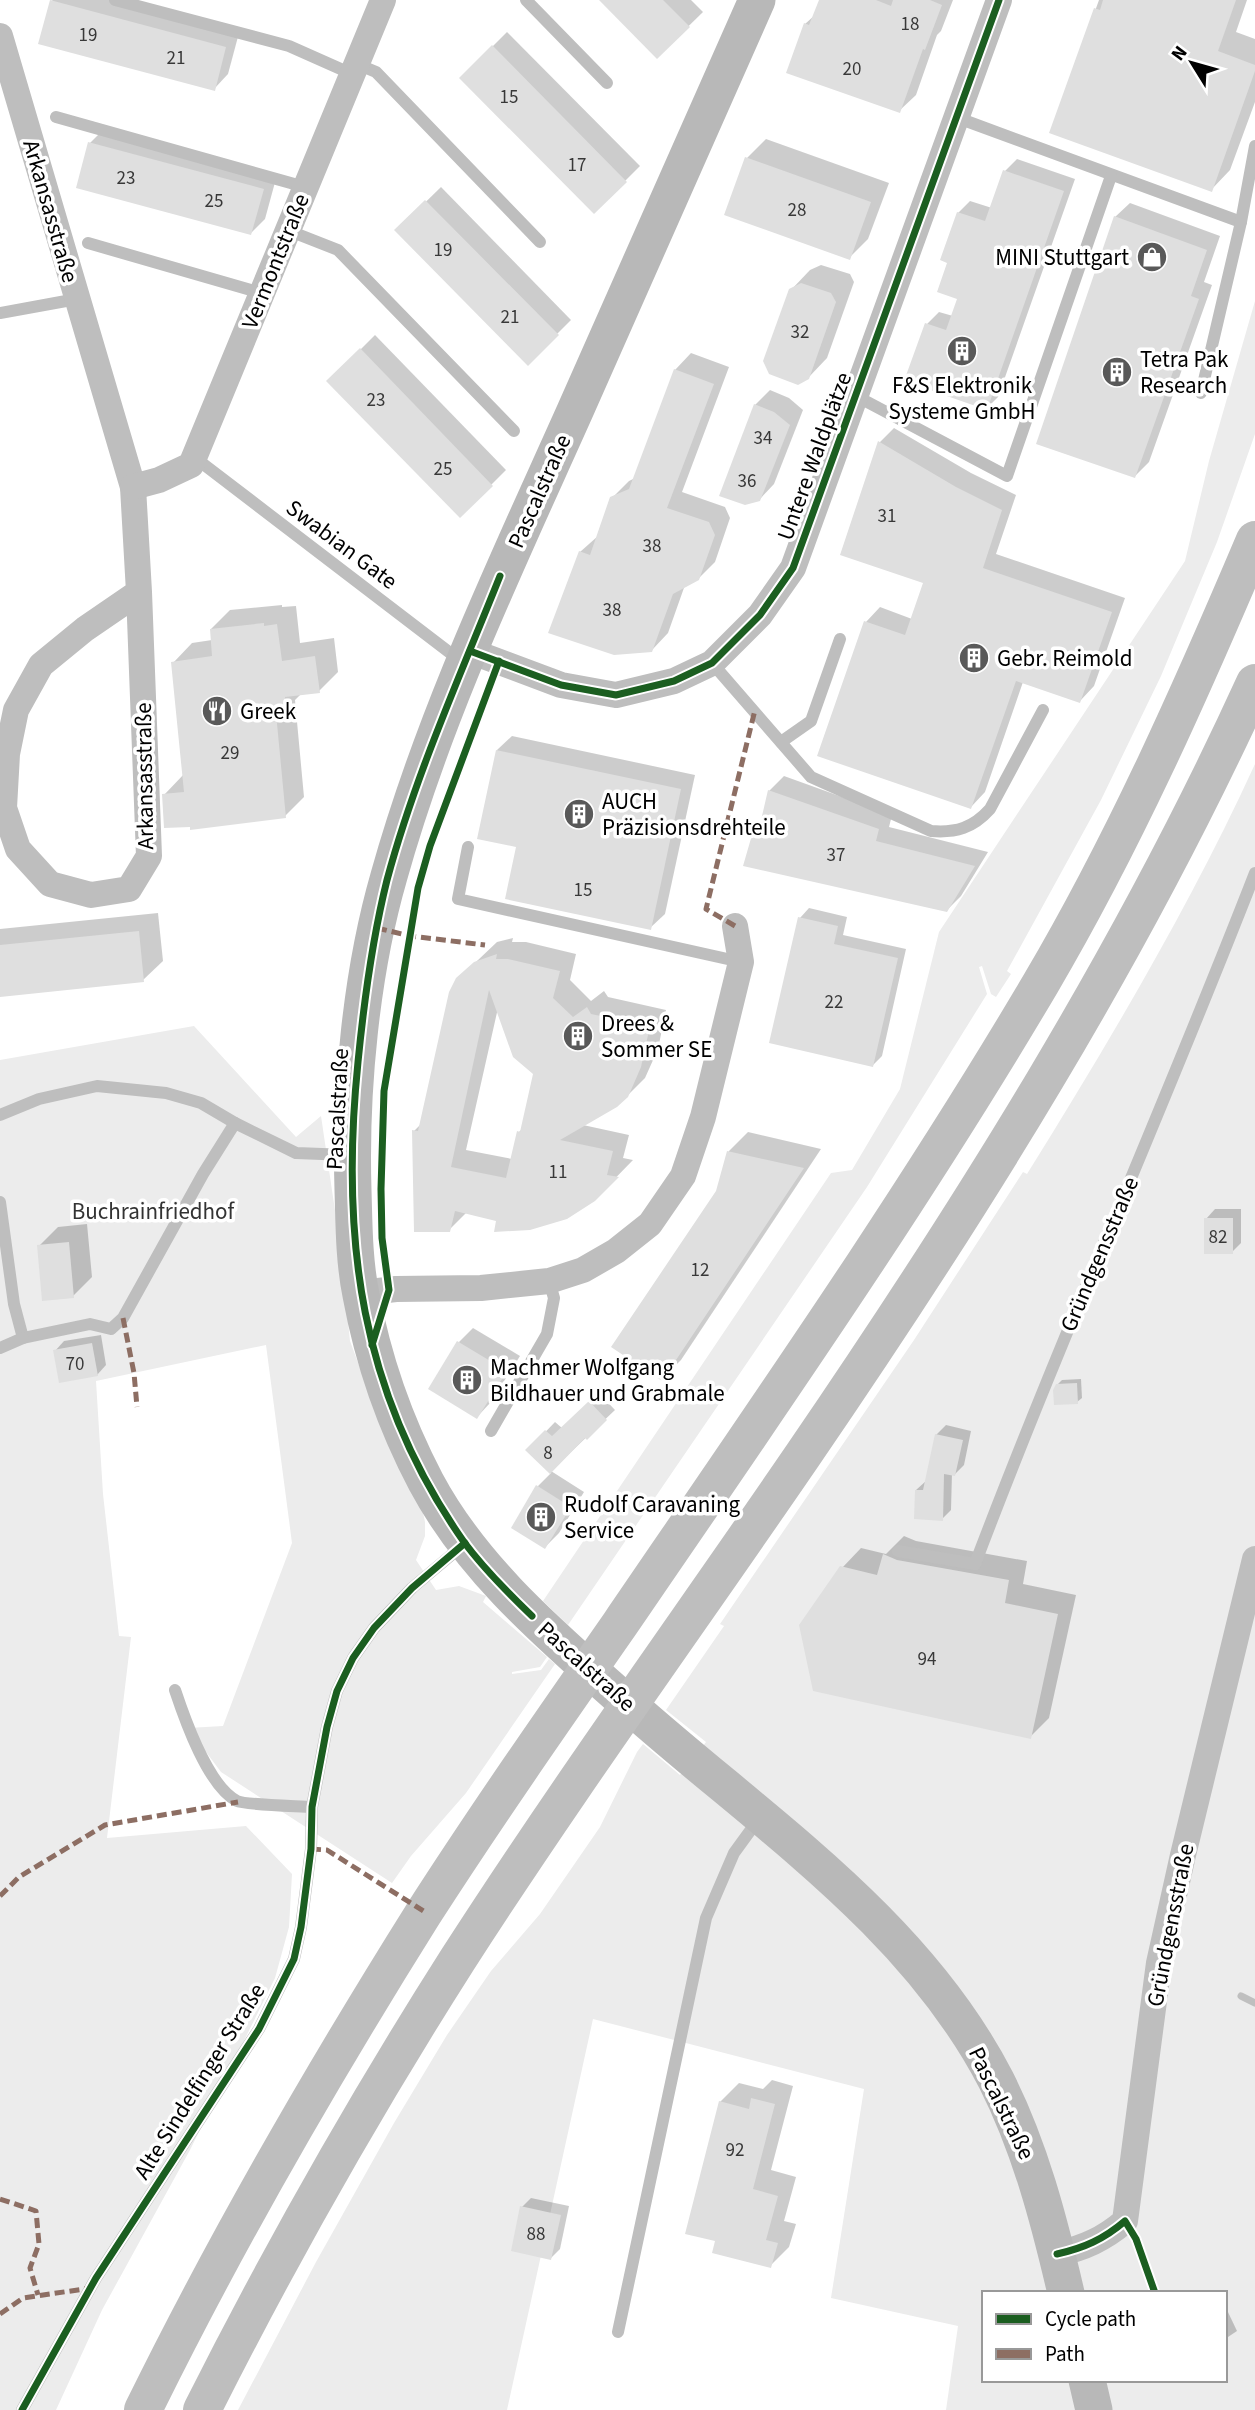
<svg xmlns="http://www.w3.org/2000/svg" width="1255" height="2410" viewBox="0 0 1255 2410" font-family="'Source Sans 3',sans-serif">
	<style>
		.green { fill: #ececec; fill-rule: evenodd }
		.shadow { fill: #0003; fill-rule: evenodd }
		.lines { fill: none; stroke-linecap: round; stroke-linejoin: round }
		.stream { stroke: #bfbfbf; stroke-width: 7 }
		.building { fill: #dfdfdf; fill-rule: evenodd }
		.lane { stroke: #bebebe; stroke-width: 12 }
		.street { stroke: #bebebe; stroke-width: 26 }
		.secondary { stroke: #b8b8b8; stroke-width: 37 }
		.highway { stroke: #bebebe; stroke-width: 38 }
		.quiet { stroke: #8d6e63; stroke-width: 5; stroke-dasharray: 10 5; stroke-linecap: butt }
		.cycleway-casing { stroke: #fff; stroke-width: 11 }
		.cycleway { stroke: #1b5e20; stroke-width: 7 }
		.labels { text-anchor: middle; stroke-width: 7; stroke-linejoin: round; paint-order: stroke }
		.number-label { font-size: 19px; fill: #383838 }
		.street-label { font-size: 23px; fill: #000; stroke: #fff }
		.poi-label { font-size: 23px; fill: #000; stroke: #fff; text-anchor: start }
		.park-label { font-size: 23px; fill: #333; stroke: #fff }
	</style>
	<rect width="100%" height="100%" fill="#fff"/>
	<g class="green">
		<path d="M 1255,301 L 1255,434 L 1217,542 L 1161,676 L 1101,800 L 1007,971 L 1011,974 L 996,997 L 991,994 L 982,966 L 979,967 L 987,994 L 867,1187 L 568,1625 L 543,1601 L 831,1173 L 852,1170 L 900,1089 L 939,932 L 1185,561 L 1209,461 Z"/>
		<path d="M 1255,764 L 1255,2410 L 946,2410 L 958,2326 L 831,2298 L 864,2089 L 593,2019 L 507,2410 L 238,2410 L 316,2262 L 394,2123 L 447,2035 L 491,1971 L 540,1914 L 600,1827 L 637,1752 L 643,1744 L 680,1775 L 706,1742 L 666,1710 L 724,1626 L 720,1624 L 914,1340 L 1023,1172 L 1027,1174 C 1109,1042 1190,906 1255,764 ZM 984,2293 L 1225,2293 L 1225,2380 L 984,2380 Z"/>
		<path d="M 194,1026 L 296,1137 L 321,1116 L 341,1251 L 350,1341 L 388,1444 L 422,1508 L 425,1522 L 425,1536 L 416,1560 L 436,1590 L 459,1586 L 486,1596 L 483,1602 L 547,1657 L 540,1667 L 512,1672 L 512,1674 L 541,1670 L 549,1659 L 555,1664 L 466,1793 L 411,1856 L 392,1883 L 221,1772 L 188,1728 L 223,1726 L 292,1543 L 266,1345 L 96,1381 L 103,1494 L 119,1636 L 131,1637 L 107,1838 L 246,1826 L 292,1874 L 289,1927 L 275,1978 L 190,2150 L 102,2310 L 56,2410 L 0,2410 L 0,1060 Z"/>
	</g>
	<g class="shadow">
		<path d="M 53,0 L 115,0 L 239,33 L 228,74 L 214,89 L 51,1 Z"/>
		<path d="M 602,0 L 691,0 L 703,12 L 657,57 Z"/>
		<path d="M 820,0 L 953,0 L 941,31 L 937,35 L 916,95 L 899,111 L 805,24 L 815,15 Z"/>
		<path d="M 1099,0 L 1247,0 L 1236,32 L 1255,39 L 1255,102 L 1230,170 L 1211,190 L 1051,132 Z"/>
		<path d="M 507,32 L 640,166 L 594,212 L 461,78 Z"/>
		<path d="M 104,129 L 277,175 L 265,219 L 251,233 L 90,143 Z"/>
		<path d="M 766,139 L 889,183 L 868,239 L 849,258 L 747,158 Z"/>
		<path d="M 1017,159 L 1075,179 L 998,397 L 987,408 L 927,324 L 939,312 L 953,316 L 959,298 L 949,262 L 958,213 L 970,201 L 992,208 L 1005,171 Z"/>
		<path d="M 441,187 L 571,320 L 528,363 L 397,230 Z"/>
		<path d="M 1130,203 L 1220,236 L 1204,282 L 1212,285 L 1149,462 L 1135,476 L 1115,217 Z"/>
		<path d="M 821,265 L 850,274 L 854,282 L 827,358 L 808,378 L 791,290 L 810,270 Z"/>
		<path d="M 375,335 L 506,470 L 460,516 L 329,381 Z"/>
		<path d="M 691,353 L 729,367 L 682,492 L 725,507 L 730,518 L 715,562 L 698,579 L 685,585 L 668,633 L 652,650 L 580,552 L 598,536 L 612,498 L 629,481 L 635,478 L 675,370 Z"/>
		<path d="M 770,390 L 789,398 L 803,410 L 774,484 L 760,499 L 722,495 L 755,405 Z"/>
		<path d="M 894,428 L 971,473 L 1016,495 L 996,554 L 1125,598 L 1094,686 L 1080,701 L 1023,682 L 985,792 L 971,807 L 866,622 L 880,607 L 912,619 L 925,581 L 842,554 L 880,442 Z"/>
		<path d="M 282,605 L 282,607 L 296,606 L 300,643 L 334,638 L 338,672 L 319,691 L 302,693 L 295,700 L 304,797 L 285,816 L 164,795 L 184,774 L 173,663 L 192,643 L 212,640 L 211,629 L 230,610 Z"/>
		<path d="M 512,736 L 695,775 L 665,914 L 650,928 L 518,846 L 497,750 Z"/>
		<path d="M 784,776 L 892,815 L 889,827 L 988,852 L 961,896 L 946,911 L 755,829 L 762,821 L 769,791 Z"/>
		<path d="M 809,908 L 847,917 L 843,935 L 906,949 L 882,1056 L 873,1065 L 800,918 Z"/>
		<path d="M 158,913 L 163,961 L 143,980 L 0,995 L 0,929 Z"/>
		<path d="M 513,938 L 512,942 L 526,942 L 576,954 L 570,980 L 591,1001 L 604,991 L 608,997 L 666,1010 L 658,1049 L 645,1078 L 627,1096 L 583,1125 L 629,1135 L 623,1158 L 633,1160 L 594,1200 L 498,1220 L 467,1212 L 449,1230 L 414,1131 L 421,1124 L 458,979 L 497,942 ZM 498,1008 L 535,1074 L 523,1128 L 519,1132 L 512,1159 L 466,1150 Z"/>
		<path d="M 748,1132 L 821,1149 L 681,1360 L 662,1379 L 729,1151 Z"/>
		<path d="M 1215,1209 L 1241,1209 L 1241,1243 L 1232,1252 L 1206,1219 Z"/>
		<path d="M 87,1224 L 92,1277 L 73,1296 L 39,1246 L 58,1227 Z"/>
		<path d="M 473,1328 L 520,1356 L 491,1402 L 477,1417 L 459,1342 Z"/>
		<path d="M 101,1335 L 106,1365 L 97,1375 L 55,1351 L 64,1341 Z"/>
		<path d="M 1081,1379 L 1082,1398 L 1077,1402 L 1057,1385 L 1062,1380 Z"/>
		<path d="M 599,1393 L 615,1410 L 551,1471 L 584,1492 L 559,1533 L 545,1547 L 538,1486 L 551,1473 L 528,1450 L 555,1422 L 562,1428 Z"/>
		<path d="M 946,1425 L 971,1431 L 964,1465 L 955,1474 L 952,1473 L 951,1510 L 942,1519 L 916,1490 L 926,1481 L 936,1435 Z"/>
		<path d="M 904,1536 L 916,1541 L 1027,1561 L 1023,1584 L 1076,1595 L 1049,1718 L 1030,1737 L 842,1568 L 861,1548 L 886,1554 Z"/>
		<path d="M 772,2080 L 793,2086 L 771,2170 L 796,2177 L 784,2221 L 796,2224 L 789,2247 L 770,2266 L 717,2240 L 720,2102 L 739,2083 L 763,2089 Z"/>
		<path d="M 531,2198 L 569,2206 L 560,2249 L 551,2258 L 522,2207 Z"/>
		<path d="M 1227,2310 L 1237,2331 L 1225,2339 L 1225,2311 Z"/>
	</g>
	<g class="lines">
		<path class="stream" d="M 1241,1996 L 1255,2003"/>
	</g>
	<g class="building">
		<path d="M 50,0 L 226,47 L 215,91 L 38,44 Z"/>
		<path d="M 599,0 L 663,0 L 690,27 L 657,59 Z"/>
		<path d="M 819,0 L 876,0 L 891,6 L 893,0 L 930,0 L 942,5 L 925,50 L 923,49 L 900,113 L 786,73 L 804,23 L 809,25 Z"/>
		<path d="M 1103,0 L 1236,0 L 1218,51 L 1255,65 L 1255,71 L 1212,192 L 1049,133 L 1094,8 L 1100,10 Z"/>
		<path d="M 492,45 L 627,182 L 594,214 L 459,78 Z"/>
		<path d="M 88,142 L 264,189 L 251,235 L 76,188 Z"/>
		<path d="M 745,157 L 871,202 L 850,260 L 724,215 Z"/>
		<path d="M 1003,170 L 1064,191 L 987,410 L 904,381 L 925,323 L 946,330 L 957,299 L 937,292 L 947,263 L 940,260 L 957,212 L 985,221 Z"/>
		<path d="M 425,200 L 559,335 L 528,366 L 394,230 Z"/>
		<path d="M 1114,216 L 1207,250 L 1191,296 L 1199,299 L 1135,478 L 1036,444 Z"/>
		<path d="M 801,283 L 831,293 L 836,302 L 809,379 L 798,385 L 769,374 L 763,361 L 789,289 Z"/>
		<path d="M 360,348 L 493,486 L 460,518 L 326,381 Z"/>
		<path d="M 674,369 L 714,384 L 667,508 L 709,522 L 715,535 L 699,580 L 673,594 L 652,652 L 614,655 L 548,633 L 579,551 L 590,555 L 610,497 L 629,489 Z"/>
		<path d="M 754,404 L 774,412 L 790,425 L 760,501 L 745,505 L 719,496 Z"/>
		<path d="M 878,441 L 956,487 L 1002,510 L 983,568 L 1112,612 L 1080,703 L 1016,681 L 971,809 L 817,756 L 864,621 L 905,635 L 923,583 L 840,555 Z"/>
		<path d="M 264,623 L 264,626 L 277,624 L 282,661 L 315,656 L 320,693 L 285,697 L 286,711 L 276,713 L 286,818 L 190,830 L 190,827 L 164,828 L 162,794 L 184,792 L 171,662 L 212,656 L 210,629 Z"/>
		<path d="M 496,750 L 681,789 L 651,930 L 505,899 L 516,847 L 477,839 Z"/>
		<path d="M 768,790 L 879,829 L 876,841 L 975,866 L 947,912 L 743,866 L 754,828 L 759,829 Z"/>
		<path d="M 798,917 L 838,926 L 834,944 L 898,958 L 873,1067 L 769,1043 Z"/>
		<path d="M 139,931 L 144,982 L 0,997 L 0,945 Z"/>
		<path d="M 497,954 L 496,959 L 508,959 L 560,971 L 553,998 L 573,1017 L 587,1007 L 591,1014 L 650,1026 L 641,1067 L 628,1097 L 617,1107 L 560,1140 L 613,1151 L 607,1175 L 619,1177 L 595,1201 L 567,1219 L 530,1230 L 494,1232 L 496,1221 L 455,1211 L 450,1232 L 414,1232 L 412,1130 L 418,1131 L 449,992 L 456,978 L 474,962 ZM 489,990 L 513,1057 L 533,1074 L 520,1132 L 517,1131 L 506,1178 L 451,1167 Z"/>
		<path d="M 727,1151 L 804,1168 L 662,1381 L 611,1347 L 716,1191 Z"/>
		<rect x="1204" y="1218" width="29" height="36"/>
		<path d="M 69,1242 L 74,1298 L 42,1301 L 37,1245 Z"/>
		<path d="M 457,1341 L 507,1371 L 477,1419 L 428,1389 Z"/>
		<path d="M 92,1343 L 98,1376 L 59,1383 L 53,1350 Z"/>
		<path d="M 1077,1383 L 1078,1404 L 1054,1405 L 1053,1390 L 1056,1384 Z"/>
		<path d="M 589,1401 L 607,1420 L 587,1440 L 585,1438 L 550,1474 L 525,1450 L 545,1430 L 552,1436 Z"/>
		<path d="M 935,1434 L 963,1440 L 955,1476 L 944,1474 L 943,1521 L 914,1519 L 915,1490 L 923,1490 Z"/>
		<path d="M 536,1485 L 571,1507 L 545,1549 L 511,1528 Z"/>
		<path d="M 883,1554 L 897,1560 L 1009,1580 L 1005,1603 L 1058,1614 L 1031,1739 L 813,1691 L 799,1625 L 840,1566 L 877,1575 Z"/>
		<path d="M 751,2098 L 775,2104 L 753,2189 L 778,2196 L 766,2240 L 778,2243 L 771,2268 L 712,2253 L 715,2241 L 685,2234 L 719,2101 L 749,2109 Z"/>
		<path d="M 520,2206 L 561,2215 L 551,2260 L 511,2251 Z"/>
	</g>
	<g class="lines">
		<g class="lane">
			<path d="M 115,0 L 289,46 L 352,74"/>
			<path d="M 526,0 L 607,83"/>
			<path d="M 357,64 L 376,72 L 540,242"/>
			<path d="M 56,117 L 305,187"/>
			<path d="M 958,118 L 1241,222"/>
			<path d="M 287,230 L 338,250 L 514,431"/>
			<path d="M 88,243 L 261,293"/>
			<path d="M 0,313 L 77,299"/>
			<path d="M 1201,393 L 1241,222 L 1255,146"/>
			<path d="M 856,396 L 1007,476 L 1111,176"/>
			<path d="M 194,457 L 462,662"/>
			<path d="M 712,663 L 811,777 L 931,831 C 956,833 973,828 990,809 L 1043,710"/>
			<path d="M 781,742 L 811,721 L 840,639"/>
			<path d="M 468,847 L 458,899 L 741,962"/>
			<path d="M 0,1115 L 39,1099 L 97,1086 L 166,1093 L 201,1103 L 235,1123 L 296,1153 L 348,1155"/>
			<path d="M 0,1202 L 14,1304 L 23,1338 L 90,1324 L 111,1329 L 123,1318 L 203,1174 L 235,1123"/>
			<path d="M 0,1348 L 23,1338"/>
			<path d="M 491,1431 L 547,1334 L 554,1298 L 549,1281"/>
			<path d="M 898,1551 L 975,1564 C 1063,1332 1165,1105 1255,873"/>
			<path d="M 175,1690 C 185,1720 208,1786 237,1801 C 245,1805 300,1806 312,1807"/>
			<path d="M 618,2332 L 706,1918 L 734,1853 L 758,1820"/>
			<path d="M 22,2410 L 96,2278 L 259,2029 L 294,1959 L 301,1927 L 311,1849 L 312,1807 L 327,1727 L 337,1691 L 353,1658 L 374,1628 L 412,1588 L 462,1546"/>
		</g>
		<g class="street">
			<path d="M 0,36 L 133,487 L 139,592 L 149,856 L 129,889 L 91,895 L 50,884 L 18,849 L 4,808 L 7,754 L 16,710 L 41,665 L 85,629 L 139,592"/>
			<path d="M 133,487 L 159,480 L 191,465 L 383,0"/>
			<path d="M 470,651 L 561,685 L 616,695 L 674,681 L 712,663 L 760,615 L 793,568 L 999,0"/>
			<path d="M 360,1293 L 396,1289 L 481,1288 L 549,1281 L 583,1270 L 616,1251 L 650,1224 L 683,1176 L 703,1117 L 741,962 L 735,926"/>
			<path d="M 1057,2254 C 1084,2248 1104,2239 1125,2221 L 1159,1963 L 1183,1855 L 1255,1559"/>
		</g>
		<g class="secondary">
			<path d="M 757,0 C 697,137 637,274 575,411 C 507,563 434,715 389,876 C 361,973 350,1090 353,1190 C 354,1225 354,1261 361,1295 C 373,1360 395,1423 426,1482 C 474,1572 554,1638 629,1705 C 759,1821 914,1921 996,2080 C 1030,2147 1049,2220 1066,2293"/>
			<path d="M 1087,2380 L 1094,2410"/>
		</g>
		<g class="highway">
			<path d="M 143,2410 C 227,2239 322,2075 423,1914 C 486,1816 553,1720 620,1624 C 764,1413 911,1203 1041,983 C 1124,842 1191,691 1255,540"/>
			<path d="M 202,2410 C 280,2255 365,2105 458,1959 C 568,1788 688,1623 803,1455 C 972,1208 1131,955 1255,683"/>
		</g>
		<g class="quiet">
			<path d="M 735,926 L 706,909 L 755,710"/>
			<path d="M 377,928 L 410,936 L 485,945"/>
			<path d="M 123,1318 L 134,1373 L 137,1407"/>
			<path d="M 311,1849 L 327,1850 L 425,1912"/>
			<path d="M 0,1896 L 19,1877 L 105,1825 L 238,1802"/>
			<path d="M 0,2199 L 36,2211 L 39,2244 L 30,2268 L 38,2295"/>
			<path d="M 0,2314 L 23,2298 L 91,2288"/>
		</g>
		<g class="cycleway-casing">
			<g id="cycleway">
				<path d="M 500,576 C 460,676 415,776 387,880 C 372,940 364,1001 358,1062 C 340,1238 360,1394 464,1542 C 484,1569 508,1593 532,1616"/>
				<path d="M 470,651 L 561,685 L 616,695 L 674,681 L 712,663 L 760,615 L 793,568 L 999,0"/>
				<path d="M 372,1345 L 389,1290 L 382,1238 L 381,1189 L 384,1091 L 410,936 L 418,888 L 430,846 L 499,661"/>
				<path d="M 1057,2254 C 1084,2248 1104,2239 1125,2221 L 1136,2239 L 1155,2293"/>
				<path d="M 22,2410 L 96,2278 L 259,2029 L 294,1959 L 301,1927 L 311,1849 L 312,1807 L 327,1727 L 337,1691 L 353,1658 L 374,1628 L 412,1588 L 465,1543"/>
			</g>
		</g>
		<use href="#cycleway" class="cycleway"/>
	</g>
	<defs>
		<g id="shop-disc" transform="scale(1.575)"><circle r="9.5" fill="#595959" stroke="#fff"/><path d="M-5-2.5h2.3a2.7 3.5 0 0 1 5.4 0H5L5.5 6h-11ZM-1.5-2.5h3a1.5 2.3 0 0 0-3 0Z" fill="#fff"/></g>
		<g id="building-disc" transform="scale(1.575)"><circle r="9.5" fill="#595959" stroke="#fff"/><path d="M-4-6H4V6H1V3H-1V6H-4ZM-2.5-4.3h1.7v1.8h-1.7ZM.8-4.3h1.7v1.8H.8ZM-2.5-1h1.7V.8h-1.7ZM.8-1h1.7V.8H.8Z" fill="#fff"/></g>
		<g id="restaurant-disc" transform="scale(1.575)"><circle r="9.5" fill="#595959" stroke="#fff"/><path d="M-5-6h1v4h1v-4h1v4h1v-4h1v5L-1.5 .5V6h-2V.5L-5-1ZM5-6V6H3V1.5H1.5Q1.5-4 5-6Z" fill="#fff"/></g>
	</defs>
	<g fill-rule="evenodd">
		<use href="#shop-disc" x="1152" y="257"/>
		<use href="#building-disc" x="962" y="351"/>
		<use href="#building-disc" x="1117" y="372"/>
		<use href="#building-disc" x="974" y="658"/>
		<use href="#restaurant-disc" x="217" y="711"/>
		<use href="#building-disc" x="579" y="814"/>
		<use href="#building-disc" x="578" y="1036"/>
		<use href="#building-disc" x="467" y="1380"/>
		<use href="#building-disc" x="541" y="1517"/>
	</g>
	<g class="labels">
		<g class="number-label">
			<text x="910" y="30">18</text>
			<text x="88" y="41">19</text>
			<text x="176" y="64">21</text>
			<text x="852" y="75">20</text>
			<text x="509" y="103">15</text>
			<text x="577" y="171">17</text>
			<text x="126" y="184">23</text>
			<text x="214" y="207">25</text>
			<text x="797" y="216">28</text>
			<text x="443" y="256">19</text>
			<text x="510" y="323">21</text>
			<text x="800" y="338">32</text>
			<text x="376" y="406">23</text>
			<text x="763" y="444">34</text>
			<text x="443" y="475">25</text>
			<text x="747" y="487">36</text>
			<text x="887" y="522">31</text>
			<text x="652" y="552">38</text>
			<text x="612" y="616">38</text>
			<text x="230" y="759">29</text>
			<text x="836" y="861">37</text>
			<text x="583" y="896">15</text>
			<text x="834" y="1008">22</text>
			<text x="558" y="1178">11</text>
			<text x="1218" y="1243">82</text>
			<text x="700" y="1276">12</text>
			<text x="75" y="1370">70</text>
			<text x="548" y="1459">8</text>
			<text x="927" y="1665">94</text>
			<text x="735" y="2156">92</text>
			<text x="536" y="2240">88</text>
		</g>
		<g class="street-label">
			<text transform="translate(51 211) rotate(74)" y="8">Arkansasstraße</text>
			<text transform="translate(275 261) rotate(-68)" y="8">Vermontstraße</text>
			<text transform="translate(814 456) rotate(-70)" y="8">Untere Waldplätze</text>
			<text transform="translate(539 491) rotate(-66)" y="8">Pascalstraße</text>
			<text transform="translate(342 544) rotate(37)" y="8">Swabian Gate</text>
			<text transform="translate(144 776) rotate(-91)" y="8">Arkansasstraße</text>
			<text transform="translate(337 1109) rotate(-87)" y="8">Pascalstraße</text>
			<text transform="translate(1099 1254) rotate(-67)" y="8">Gründgensstraße</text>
			<text transform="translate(587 1666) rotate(42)" y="8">Pascalstraße</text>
			<text transform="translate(1170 1925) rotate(-79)" y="8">Gründgensstraße</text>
			<text transform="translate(199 2081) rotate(-58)" y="8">Alte Sindelfinger Straße</text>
			<text transform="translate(1002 2103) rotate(64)" y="8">Pascalstraße</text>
		</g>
		<g class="poi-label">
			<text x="1129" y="265" text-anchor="end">MINI Stuttgart</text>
			<text x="1140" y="367">Tetra Pak<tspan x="1140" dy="26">Research</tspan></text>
			<text x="962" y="393" text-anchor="middle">F&amp;S Elektronik<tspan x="962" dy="26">Systeme GmbH</tspan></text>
			<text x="997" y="666">Gebr. Reimold</text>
			<text x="240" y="719">Greek</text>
			<text x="602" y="809">AUCH<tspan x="602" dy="26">Präzisionsdrehteile</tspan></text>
			<text x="601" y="1031">Drees &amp;<tspan x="601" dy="26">Sommer SE</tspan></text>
			<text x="490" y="1375">Machmer Wolfgang<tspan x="490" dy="26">Bildhauer und Grabmale</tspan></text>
			<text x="564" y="1512">Rudolf Caravaning<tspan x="564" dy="26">Service</tspan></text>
		</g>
		<g class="park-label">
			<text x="153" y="1219">Buchrainfriedhof</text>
		</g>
	</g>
	<rect x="982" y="2291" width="245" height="91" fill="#ffffff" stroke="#999999" stroke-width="2"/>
	<rect x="996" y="2314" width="35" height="10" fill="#1b5e20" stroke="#999999" stroke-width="2"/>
	<text x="1045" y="2326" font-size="21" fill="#000000">Cycle path</text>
	<rect x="996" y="2349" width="35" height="10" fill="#8d6e63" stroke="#999999" stroke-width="2"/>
	<text x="1045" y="2361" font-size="21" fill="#000000">Path</text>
	<g transform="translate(1192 63) rotate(307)" stroke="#ffffff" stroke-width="5" paint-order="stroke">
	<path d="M0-5L12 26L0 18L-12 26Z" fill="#000000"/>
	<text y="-10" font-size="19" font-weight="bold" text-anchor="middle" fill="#000000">N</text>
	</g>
</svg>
